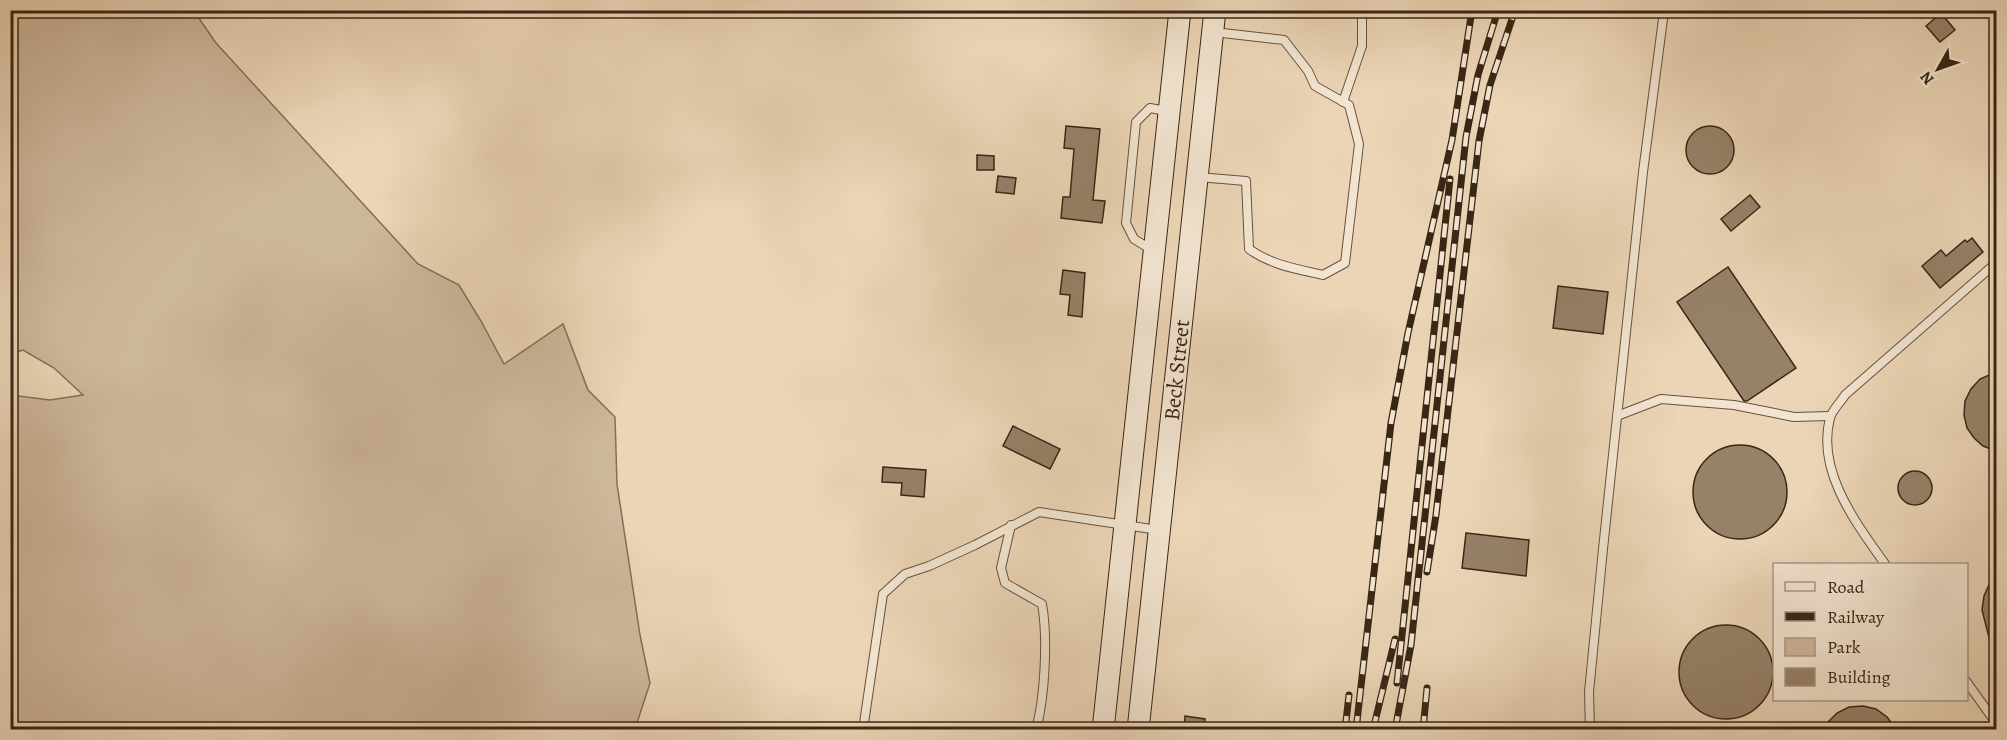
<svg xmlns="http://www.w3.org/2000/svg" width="2007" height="740" viewBox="0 0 2007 740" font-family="Alegreya,serif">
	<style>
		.green { fill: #cdb79b; stroke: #846e58; stroke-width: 1.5 }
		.building { fill: #968169; stroke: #3a2615; stroke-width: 1.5 }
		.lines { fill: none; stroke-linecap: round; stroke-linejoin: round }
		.lane-casing { stroke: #66523d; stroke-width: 10 }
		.secondary-casing { stroke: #3a2615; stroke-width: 23 }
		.lane { stroke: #f2e4d0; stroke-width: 8 }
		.secondary { stroke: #f2e4d0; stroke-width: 21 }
		.rail-casing { stroke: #3a2615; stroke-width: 7 }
		.rail { stroke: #f2e4d0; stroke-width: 4.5; stroke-dasharray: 14; stroke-linecap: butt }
		.labels { text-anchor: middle; stroke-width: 4.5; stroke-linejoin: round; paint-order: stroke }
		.street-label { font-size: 22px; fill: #3a2615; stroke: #f2e4d0 }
	</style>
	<rect width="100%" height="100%" fill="#ebd5b6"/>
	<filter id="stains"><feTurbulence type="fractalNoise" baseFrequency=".00333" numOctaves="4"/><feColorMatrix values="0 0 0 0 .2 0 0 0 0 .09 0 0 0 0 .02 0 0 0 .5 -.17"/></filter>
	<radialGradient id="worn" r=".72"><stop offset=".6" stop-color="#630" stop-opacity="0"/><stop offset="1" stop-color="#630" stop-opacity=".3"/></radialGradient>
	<path class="green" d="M 10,11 L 194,11 L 216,43 L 418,264 L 459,285 L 481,321 L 504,364 L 563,324 L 588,390 L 615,417 L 617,484 L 640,635 L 650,683 L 635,729 L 11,729 L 11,395 L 50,400 L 83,395 L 54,368 L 23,350 L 11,354 Z"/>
	<g class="building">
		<path d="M 1941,13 L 1955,30 L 1940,42 L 1926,26 Z"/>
		<circle cx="1710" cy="150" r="24"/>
		<path d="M 1066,126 L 1100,129 L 1093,200 L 1105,201 L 1102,223 L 1061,218 L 1063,197 L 1070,197 L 1074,149 L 1064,148 Z"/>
		<path d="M 977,155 L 994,156 L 994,170 L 977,170 Z"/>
		<path d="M 998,176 L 1016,178 L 1014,194 L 996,192 Z"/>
		<path d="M 1750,195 L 1760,207 L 1731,231 L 1721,219 Z"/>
		<path d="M 1972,238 L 1983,252 L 1940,288 L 1922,266 L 1941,250 L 1946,256 L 1965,240 L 1967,242 Z"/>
		<path d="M 1728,267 L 1796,368 L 1747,401 L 1744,401 L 1677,302 Z"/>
		<path d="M 1063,270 L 1085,273 L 1082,317 L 1068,315 L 1070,295 L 1060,294 Z"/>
		<path d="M 1558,286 L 1608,292 L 1603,334 L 1553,328 Z"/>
		<path d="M 1996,372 L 1996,451 L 1983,446 L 1974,438 L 1967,428 L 1964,415 L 1965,401 L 1971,389 L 1980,379 Z"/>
		<path d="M 1013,426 L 1060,449 L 1050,469 L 1003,446 Z"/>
		<circle cx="1740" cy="492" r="47"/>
		<path d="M 883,467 L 926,470 L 924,497 L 901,495 L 902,483 L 882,482 Z"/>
		<circle cx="1915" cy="488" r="17"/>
		<path d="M 1466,533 L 1529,540 L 1526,576 L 1462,568 Z"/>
		<path d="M 1996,569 L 1996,648 L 1992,649 L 1982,610 L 1984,596 Z"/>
		<circle cx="1726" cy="672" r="47"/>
		<path d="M 1863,706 L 1876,709 L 1887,717 L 1896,729 L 1821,729 L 1837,713 L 1849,707 Z"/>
		<path d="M 1185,716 L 1205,719 L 1204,729 L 1184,729 Z"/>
	</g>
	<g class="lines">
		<g class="lane-casing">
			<g id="lane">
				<path d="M 1343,102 L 1362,46 L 1362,10"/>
				<path d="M 1198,177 L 1246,181 L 1249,249 C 1271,265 1297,269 1323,275 L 1345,263 L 1359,144 L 1349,105 L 1315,86 L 1308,71 L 1284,40 L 1214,32"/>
				<path d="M 1152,250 L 1134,239 L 1126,223 L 1136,122 L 1150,108 L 1166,111"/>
				<path d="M 1617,416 L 1661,399 L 1734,405 L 1794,417 L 1830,416"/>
				<path d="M 1011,525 L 1001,568 L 1005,583 L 1042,604 C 1048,638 1045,696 1036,730"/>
				<path d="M 1885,564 C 1856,523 1816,471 1830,418 C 1832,410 1841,402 1845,395 L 1996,263"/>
				<path d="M 1966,681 L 1996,723"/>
				<path d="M 863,730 L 883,594 L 905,574 L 929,566 L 975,545 L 1039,512 L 1158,530"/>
				<path d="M 1590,730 L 1589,692 L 1603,549 L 1643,172 L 1663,19"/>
			</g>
		</g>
		<g class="secondary-casing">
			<g id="secondary">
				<path d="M 1103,730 L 1180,10"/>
				<path d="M 1138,730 L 1215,10"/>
			</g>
		</g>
		<use href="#lane" class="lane"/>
		<use href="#secondary" class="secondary"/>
		<g class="rail-casing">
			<g id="rail">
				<path d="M 1427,572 L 1436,515 L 1479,141 L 1490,85 L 1515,10"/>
				<path d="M 1397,683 L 1450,179"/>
				<path d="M 1345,730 L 1349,695"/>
				<path d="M 1356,730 L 1391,423 L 1408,333 L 1452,140 L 1472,10"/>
				<path d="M 1373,730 L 1395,639"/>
				<path d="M 1395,730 L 1411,645 L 1466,137 L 1478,75 L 1498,10"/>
				<path d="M 1423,730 L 1427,688"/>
			</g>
		</g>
		<use href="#rail" class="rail"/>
	</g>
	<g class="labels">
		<g class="street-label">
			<text transform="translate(1176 370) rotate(-84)" y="8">Beck Street</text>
		</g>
	</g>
	<rect width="2007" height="740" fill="none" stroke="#ebd5b6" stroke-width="36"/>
	<rect x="12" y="12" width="1983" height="716" fill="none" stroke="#3a2615" stroke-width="3"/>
	<rect x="18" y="18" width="1971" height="704" fill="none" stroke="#3a2615" stroke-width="1.5"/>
	<rect x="1773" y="563" width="195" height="138" fill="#f2e4d0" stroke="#a89885" stroke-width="1.5"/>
	<rect x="1785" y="582" width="30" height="9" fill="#f2e4d0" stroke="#a89885" stroke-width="1.5"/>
	<text x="1827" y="593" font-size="18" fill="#3a2615">Road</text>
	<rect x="1785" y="612" width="30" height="9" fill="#3a2615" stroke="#a89885" stroke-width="1.5"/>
	<text x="1827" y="623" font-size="18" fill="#3a2615">Railway</text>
	<rect x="1785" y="638" width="30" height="18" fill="#cdb79b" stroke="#a89885" stroke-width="1.5"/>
	<text x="1827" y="653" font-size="18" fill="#3a2615">Park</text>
	<rect x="1785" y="668" width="30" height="18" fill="#968169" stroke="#a89885" stroke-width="1.5"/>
	<text x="1827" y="683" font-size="18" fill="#3a2615">Building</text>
	<g transform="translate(1938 69) rotate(230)" stroke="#f2e4d0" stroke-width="4.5" paint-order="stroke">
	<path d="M0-4.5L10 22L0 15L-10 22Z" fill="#3a2615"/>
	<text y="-9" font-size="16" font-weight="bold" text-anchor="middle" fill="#3a2615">N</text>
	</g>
	<rect width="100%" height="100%" filter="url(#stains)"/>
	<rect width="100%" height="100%" fill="url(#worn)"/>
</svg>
